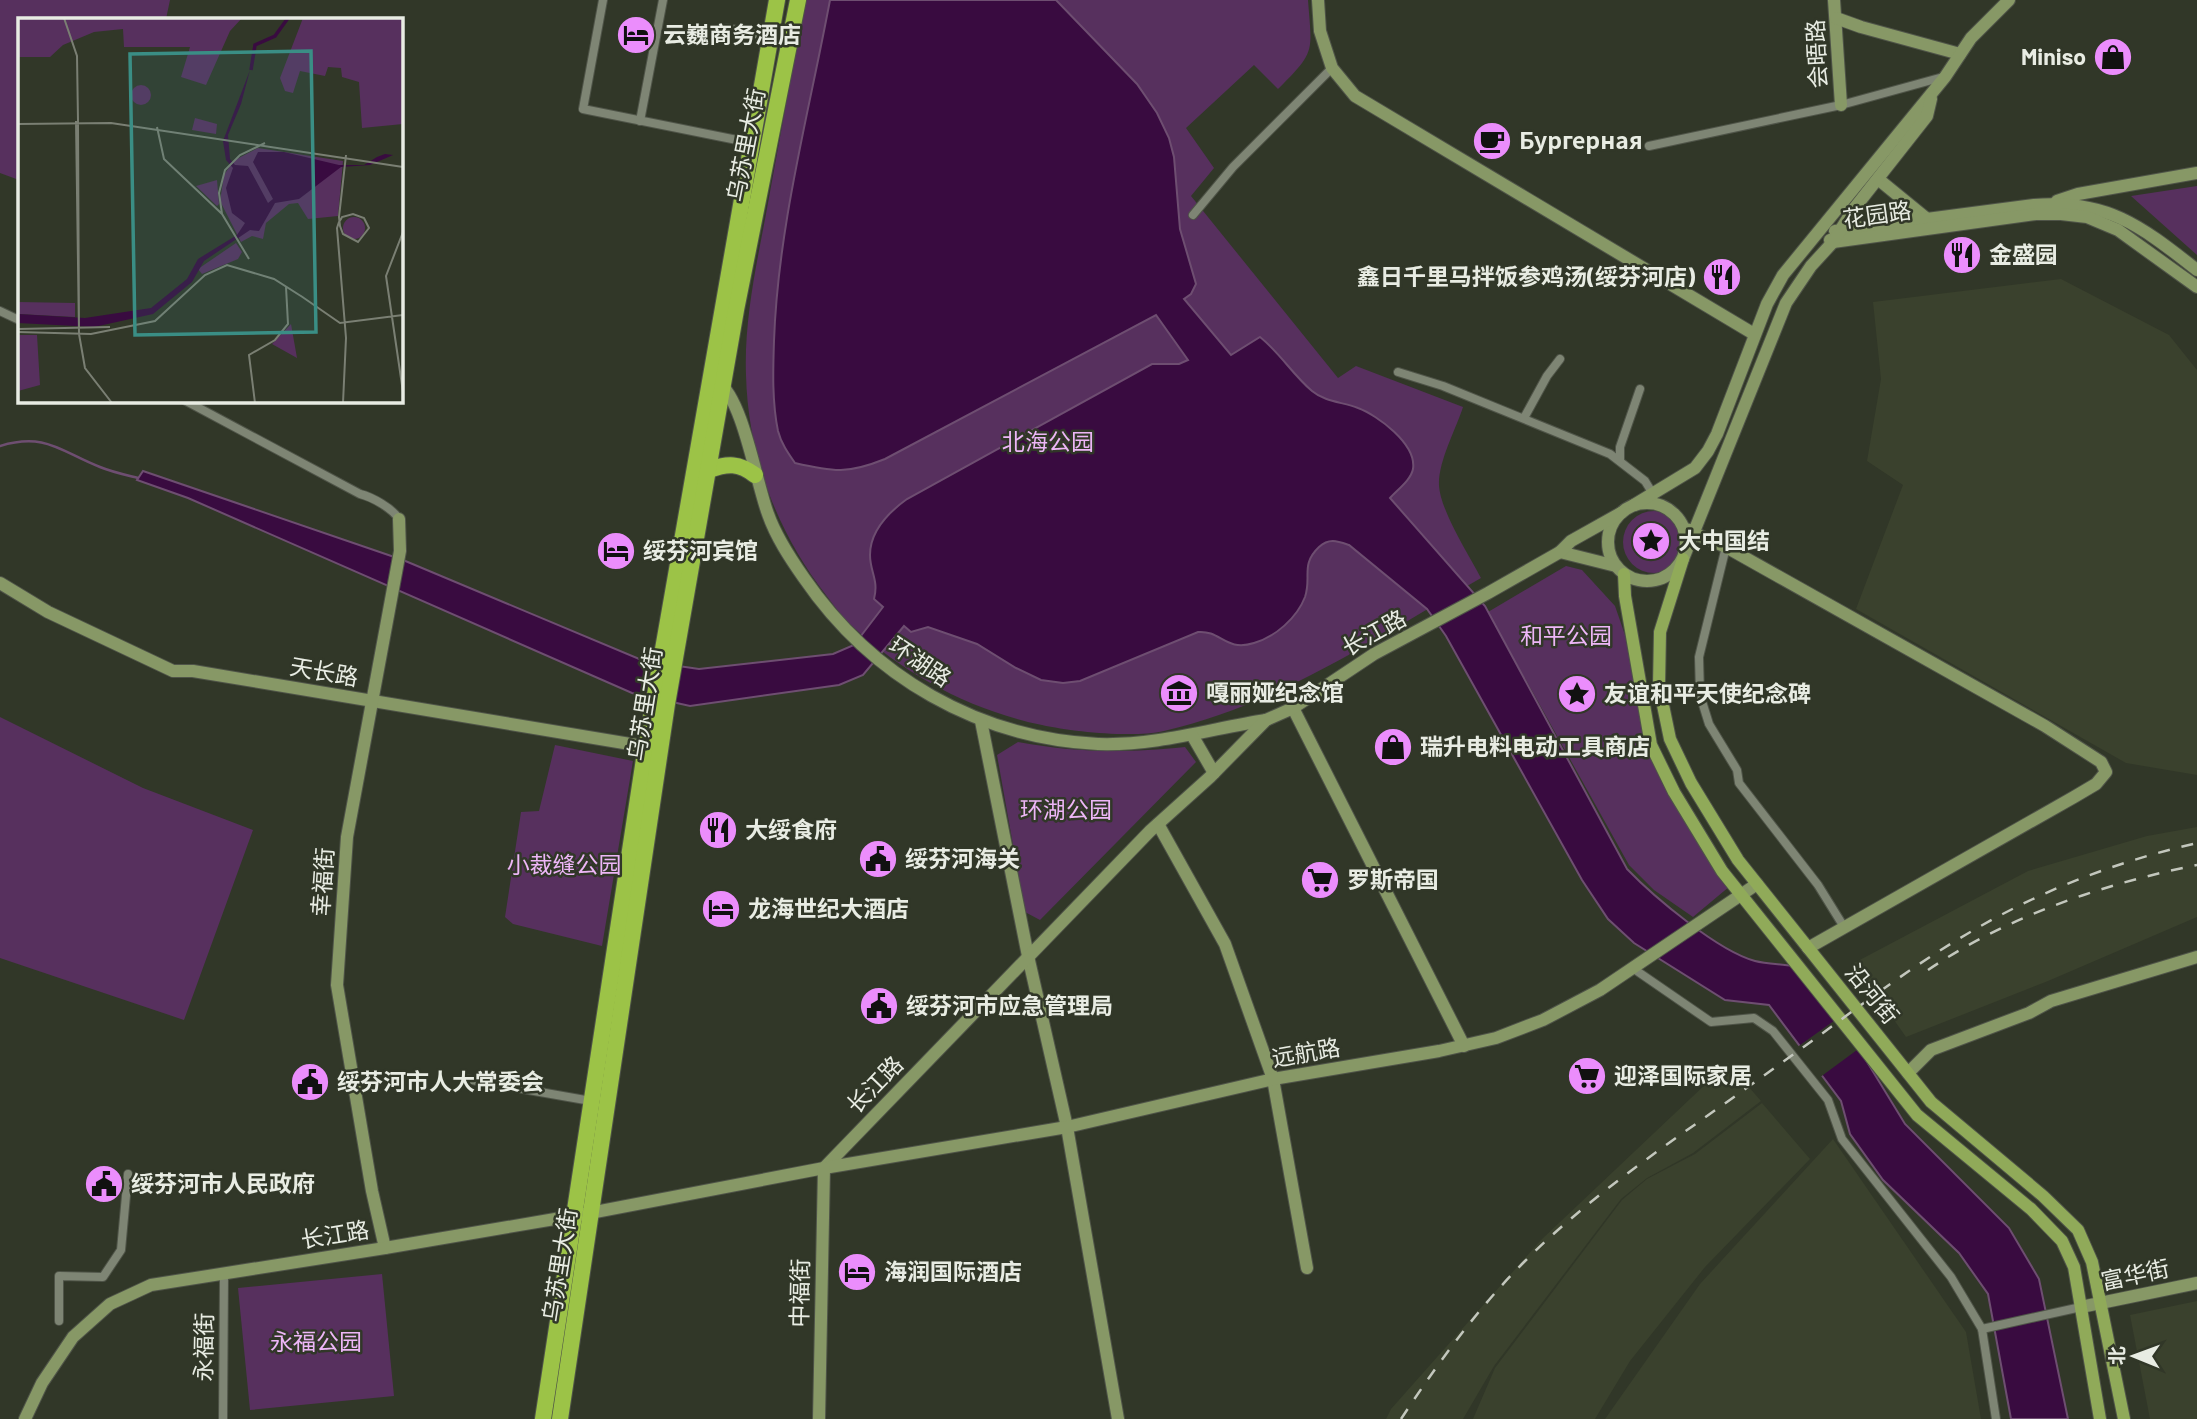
<svg xmlns="http://www.w3.org/2000/svg" width="2197" height="1419" viewBox="0 0 2197 1419" font-family="Barlow,'Noto Sans SC',sans-serif">
	<style>
		.built { fill: #3a412d }
		.green { fill: #57305e }
		.water { fill: #390b40; stroke: #6e4e71; stroke-width: 2 }
		.pier { fill: #313728 }
		.lines { fill: none; stroke-linecap: round; stroke-linejoin: round }
		.stream { stroke: #6e4e71; stroke-width: 2.5 }
		.street-casing { stroke: #4f5448; stroke-width: 10 }
		.secondary-casing { stroke: #4f5448; stroke-width: 14 }
		.primary-casing { stroke: #4f5448; stroke-width: 14 }
		.highway-casing { stroke: #4f5448; stroke-width: 18 }
		.street { stroke: #7e8574; stroke-width: 8 }
		.secondary { stroke: #879866; stroke-width: 12 }
		.primary { stroke: #90aa59; stroke-width: 12 }
		.highway { stroke: #9cc347; stroke-width: 16 }
		.rail { stroke: #c3c7bd; stroke-width: 2.5; stroke-dasharray: 12 12; stroke-linecap: butt }
		.labels { text-anchor: middle; stroke-width: 5; stroke-linejoin: round; paint-order: stroke }
		.poi-label { font-size: 23px; font-weight: bold; fill: #e8ece3; stroke: #313728; text-anchor: start }
		.street-label { font-size: 23px; fill: #e8ece3; stroke: #313728 }
		.park-label { font-size: 23px; fill: #edb6f7; stroke: #313728 }
		.inset-river { fill: none; stroke: #390b40; stroke-width: 3.5 }
		.inset-road { fill: none; stroke: #7a7f73; stroke-width: 2 }
		.view { fill: #3a8e85; fill-opacity: 0.15; stroke: #3a8e85; stroke-width: 3.5 }
		.inset-edge { fill: none; stroke: #e8ece3; stroke-width: 3.5 }
	</style>
	<rect width="100%" height="100%" fill="#313728"/>
	<g class="built">
		<path d="M 2061,279 L 2169,335 L 2197,370 L 2197,775 L 2126,763 L 1856,609 L 1903,485 L 1867,461 L 1881,379 L 1873,302 Z"/>
		<path d="M 2197,827 L 2197,917 L 2048,981 L 1906,1037 L 1854,963 L 2028,871 L 2147,836 Z"/>
		<path d="M 1728,1063 L 1761,1101 L 1693,1153 L 1647,1178 L 1621,1199 L 1494,1366 L 1463,1419 L 1386,1419 L 1391,1409 L 1541,1240 Z"/>
		<path d="M 1762,1103 L 1810,1159 L 1705,1267 L 1630,1361 L 1595,1419 L 1473,1419 L 1495,1368 L 1622,1200 L 1647,1179 L 1695,1154 Z"/>
		<path d="M 1833,1139 L 1966,1332 L 1981,1419 L 1605,1419 L 1700,1284 Z"/>
		<path d="M 2197,1301 L 2197,1419 L 2150,1419 L 2130,1315 Z"/>
	</g>
	<g class="green">
		<path d="M 0,0 L 170,0 L 166,19 L 19,19 L 19,180 L 0,173 Z"/>
		<path d="M 805,0 L 1308,0 C 1312,53 1316,51 1278,89 L 1254,65 L 1186,128 L 1214,168 L 1191,196 L 1338,378 L 1356,366 L 1463,407 C 1456,429 1438,462 1439,485 C 1440,510 1469,555 1481,578 C 1379,636 1279,705 1164,731 C 1133,738 1073,732 1042,725 C 970,710 907,676 852,626 C 842,618 834,605 826,595 C 777,532 748,456 746,375 C 744,321 756,267 766,214 C 779,143 792,71 805,0 Z"/>
		<path d="M 2197,186 L 2197,255 L 2131,196 Z"/>
		<circle cx="1654" cy="542" r="31"/>
		<path d="M 1566,566 L 1582,570 L 1615,606 L 1625,635 L 1647,749 L 1730,886 L 1693,917 L 1654,890 L 1629,865 L 1488,612 Z"/>
		<path d="M 0,717 L 143,788 L 253,830 L 184,1020 L 0,958 Z"/>
		<path d="M 1018,742 C 1079,753 1124,753 1185,747 L 1196,762 L 1040,920 L 1025,912 L 997,755 Z"/>
		<path d="M 555,745 L 633,761 L 602,946 L 513,924 L 505,917 L 521,812 L 539,811 Z"/>
		<path d="M 382,1274 L 394,1396 L 250,1410 L 238,1288 Z"/>
	</g>
	<path class="water" d="M 830,0 L 1056,0 L 1137,84 L 1157,113 L 1169,138 L 1174,157 L 1180,229 L 1196,284 L 1191,294 L 1184,299 L 1231,355 L 1260,337 C 1280,353 1293,375 1312,391 C 1325,402 1343,402 1358,408 C 1377,415 1417,444 1413,469 C 1411,480 1397,490 1390,498 L 1485,606 L 1627,869 C 1654,897 1718,951 1755,961 C 1767,964 1781,964 1793,966 L 1861,1052 L 1905,1124 L 2009,1228 L 2039,1279 L 2068,1419 L 2011,1419 L 1988,1294 L 1959,1253 L 1883,1180 L 1850,1134 L 1841,1101 L 1769,1005 L 1725,1000 L 1634,943 L 1608,919 L 1582,880 L 1446,636 L 1427,609 L 1349,545 C 1337,541 1329,538 1319,547 C 1300,565 1312,577 1305,597 C 1297,618 1275,637 1254,643 C 1225,652 1221,630 1198,632 L 1080,681 L 1063,683 L 1041,680 L 1016,668 L 977,644 L 928,627 L 911,632 L 904,626 L 863,675 L 839,685 L 690,706 L 632,693 L 188,498 L 137,480 L 143,471 L 403,560 L 644,661 L 699,669 L 833,654 L 854,645 L 883,607 L 874,599 C 879,580 870,572 870,555 C 870,530 889,512 907,499 L 1152,364 L 1179,364 L 1188,360 L 1156,315 L 885,459 C 848,474 834,472 795,463 C 788,453 781,443 778,431 C 772,402 773,370 774,341 C 778,226 809,113 830,0 Z"/>
	<path class="pier" d="M 1838,1018 L 1861,1047 L 1819,1078 L 1796,1048 Z"/>
	<g class="lines">
		<path class="stream" d="M 0,446 C 46,432 61,452 100,467 C 112,472 126,475 138,478"/>
		<g class="street-casing">
			<g id="street">
				<path d="M 603,0 L 583,109 L 752,143"/>
				<path d="M 727,28 L 771,37"/>
				<path d="M 640,121 L 663,0"/>
				<path d="M 1649,146 L 1841,105 L 1943,77"/>
				<path d="M 1193,215 L 1233,167 L 1332,68"/>
				<path d="M 0,311 L 19,320"/>
				<path d="M 1398,372 L 1443,386 L 1610,454 L 1645,481 L 1653,494"/>
				<path d="M 186,401 L 360,494 C 372,497 392,508 399,519"/>
				<path d="M 1524,418 L 1547,376 L 1560,359"/>
				<path d="M 1620,461 L 1620,447 L 1640,389"/>
				<path d="M 1726,547 L 1699,657 L 1700,695 L 1709,724 L 1737,770 L 1739,783 L 1818,885 L 1844,927"/>
				<path d="M 1634,969 L 1711,1022 L 1754,1018 L 1773,1031 L 1828,1100 L 1842,1139 L 1951,1277 L 1982,1329 L 1996,1419"/>
				<path d="M 466,1079 L 591,1101"/>
				<path d="M 59,1321 L 59,1276 L 103,1277 L 121,1250 L 128,1174"/>
				<path d="M 1982,1329 L 2081,1307"/>
				<path d="M 223,1419 L 224,1275"/>
			</g>
		</g>
		<g class="secondary-casing">
			<g id="secondary">
				<path d="M 1318,0 L 1320,31 L 1332,68 L 1355,96 L 1754,334"/>
				<path d="M 1834,0 L 1841,105"/>
				<path d="M 1836,18 L 1861,27 L 1960,54"/>
				<path d="M 1878,179 L 1927,219"/>
				<path d="M 2057,201 L 2078,194 L 2197,173"/>
				<path d="M 1835,231 L 2034,205 C 2108,199 2142,227 2197,270"/>
				<path d="M 1830,240 L 1833,242 L 2036,214 L 2061,214 L 2087,217 L 2118,230 L 2197,287"/>
				<path d="M 718,382 C 743,399 756,482 768,514 C 776,537 790,558 804,578 C 872,677 978,738 1098,744 C 1155,746 1210,729 1266,720"/>
				<circle cx="1647" cy="542" r="39"/>
				<path d="M 1634,505 L 1695,468 L 1708,451 L 1717,434 L 1767,304 L 1783,275 L 1945,77 L 1971,38 L 2009,0"/>
				<path d="M 1695,531 L 1684,529 L 1726,547 L 2045,726 L 2101,762 L 2106,772 L 2096,784 L 2074,797 L 1808,948"/>
				<path d="M 1560,552 L 1616,566"/>
				<path d="M 1683,559 L 1786,303 L 1811,266 L 1833,242 L 1853,210 L 1927,116 L 1931,99"/>
				<path d="M 0,583 L 48,612 L 173,671 L 193,671 L 654,748"/>
				<path d="M 1293,708 L 1464,1046"/>
				<path d="M 981,721 L 1028,956 L 1067,1127 L 1118,1419"/>
				<path d="M 1192,735 L 1214,773"/>
				<path d="M 1158,824 L 1225,944 L 1273,1079 L 1307,1268"/>
				<path d="M 1908,1073 L 1931,1050 L 2029,1013 L 2051,1001 L 2197,957"/>
				<path d="M 824,1168 L 1150,831 L 1210,777 L 1266,720 L 1293,708 L 1374,654 L 1488,593 L 1560,552 L 1571,541 L 1621,513"/>
				<path d="M 385,1248 L 372,1191 L 337,985 L 347,837 L 400,551 L 399,519"/>
				<path d="M 2081,1307 L 2197,1283"/>
				<path d="M 25,1419 L 42,1383 L 73,1337 L 110,1304 L 151,1285 L 385,1248 L 590,1213 L 824,1168 L 1067,1127 L 1273,1079 L 1439,1051 L 1496,1038 L 1543,1020 L 1600,990 L 1757,884"/>
				<path d="M 819,1419 L 824,1168"/>
			</g>
		</g>
		<g class="primary-casing">
			<g id="primary">
				<path d="M 1683,559 L 1660,632 L 1659,686 L 1670,739 L 1691,783 L 1738,860 L 1931,1102 L 2043,1196 L 2078,1230 L 2092,1262 L 2124,1419"/>
				<path d="M 1624,574 L 1625,596 L 1651,745 L 1674,792 L 1722,871 L 1917,1115 L 2031,1209 L 2062,1241 L 2074,1267 L 2100,1419"/>
			</g>
		</g>
		<g class="highway-casing">
			<g id="highway">
				<path d="M 709,470 C 728,463 739,463 755,475"/>
				<path d="M 543,1419 L 646,746 L 777,0"/>
				<path d="M 560,1419 L 667,704 L 736,310 L 798,0"/>
			</g>
		</g>
		<use href="#street" class="street"/>
		<use href="#secondary" class="secondary"/>
		<use href="#primary" class="primary"/>
		<use href="#highway" class="highway"/>
		<g class="rail">
			<path d="M 1928,970 C 2008,916 2103,884 2197,865"/>
			<path d="M 1401,1419 C 1438,1363 1477,1309 1525,1261 C 1601,1185 1694,1127 1780,1064 C 1842,1020 1902,972 1967,934 C 2039,891 2115,862 2197,843"/>
		</g>
	</g>
	<defs>
		<g id="hotel-disc" transform="scale(2.0125)"><circle r="9.5" fill="#eb8dfc" stroke="#313728"/><path d="M-6-4.5h1.5V1H6V5H4.5V3h-9V5H-6ZM-4 0a1.8 1.8 0 1 1 3.6 0ZM.5 0V-2.5h3Q6-2.5 6 0Z" fill="#111"/></g>
		<g id="shop-disc" transform="scale(2.0125)"><circle r="9.5" fill="#eb8dfc" stroke="#313728"/><path d="M-5-2.5h2.3a2.7 3.5 0 0 1 5.4 0H5L5.5 6h-11ZM-1.5-2.5h3a1.5 2.3 0 0 0-3 0Z" fill="#111"/></g>
		<g id="cafe-disc" transform="scale(2.0125)"><circle r="9.5" fill="#eb8dfc" stroke="#313728"/><path d="M-5.5-4.5H6V0H3Q3 3.5 0 3.5H-2.5Q-5.5 3.5-5.5 0ZM3-3.2v2h1.7v-2ZM-6 4.5H4V6H-6Z" fill="#111"/></g>
		<g id="restaurant-disc" transform="scale(2.0125)"><circle r="9.5" fill="#eb8dfc" stroke="#313728"/><path d="M-5-6h1v4h1v-4h1v4h1v-4h1v5L-1.5 .5V6h-2V.5L-5-1ZM5-6V6H3V1.5H1.5Q1.5-4 5-6Z" fill="#111"/></g>
		<g id="sight-disc" transform="scale(2.0125)"><circle r="9.5" fill="#eb8dfc" stroke="#313728"/><path d="M0-6L1.8-2.2L6-1.7L2.9 1.2L3.7 5.4L0 3.3L-3.7 5.4L-2.9 1.2L-6-1.7L-1.8-2.2Z" fill="#111"/></g>
		<g id="museum-disc" transform="scale(2.0125)"><circle r="9.5" fill="#eb8dfc" stroke="#313728"/><path d="M0-6L6-3V-2H-6V-3ZM-5-1h2V3h-2ZM-1-1h2V3h-2ZM3-1h2V3H3ZM-6 4H6V6H-6Z" fill="#111"/></g>
		<g id="civic-disc" transform="scale(2.0125)"><circle r="9.5" fill="#eb8dfc" stroke="#313728"/><path d="M-.6-6.5H3V-4.5H.6V-3L4-1V1h2V6H-6V1h2V-1L-.6-3ZM-1.2 2.5V6h2.4V2.5Z" fill="#111"/></g>
		<g id="supermarket-disc" transform="scale(2.0125)"><circle r="9.5" fill="#eb8dfc" stroke="#313728"/><path d="M-6-5.5h2.5l.6 2H6L4.5 2H-2.5L-4.4-4H-6ZM-1.5 3.2a1.3 1.3 0 1 0 .1 0ZM3 3.2a1.3 1.3 0 1 0 .1 0Z" fill="#111"/></g>
	</defs>
	<g fill-rule="evenodd">
		<use href="#hotel-disc" x="636" y="35"/>
		<use href="#shop-disc" x="2113" y="57"/>
		<use href="#cafe-disc" x="1492" y="141"/>
		<use href="#restaurant-disc" x="1962" y="255"/>
		<use href="#restaurant-disc" x="1722" y="277"/>
		<use href="#sight-disc" x="1651" y="541"/>
		<use href="#hotel-disc" x="616" y="551"/>
		<use href="#museum-disc" x="1179" y="693"/>
		<use href="#sight-disc" x="1577" y="694"/>
		<use href="#shop-disc" x="1393" y="747"/>
		<use href="#restaurant-disc" x="718" y="830"/>
		<use href="#civic-disc" x="878" y="859"/>
		<use href="#supermarket-disc" x="1320" y="880"/>
		<use href="#hotel-disc" x="721" y="909"/>
		<use href="#civic-disc" x="879" y="1006"/>
		<use href="#supermarket-disc" x="1587" y="1076"/>
		<use href="#civic-disc" x="310" y="1082"/>
		<use href="#civic-disc" x="104" y="1184"/>
		<use href="#hotel-disc" x="857" y="1272"/>
	</g>
	<g class="labels">
		<g class="poi-label">
			<text x="663" y="43">云巍商务酒店</text>
			<text x="2086" y="65" text-anchor="end">Miniso</text>
			<text x="1519" y="149">Бургерная</text>
			<text x="1989" y="263">金盛园</text>
			<text x="1695" y="285" text-anchor="end">鑫日千里马拌饭参鸡汤(绥芬河店)</text>
			<text x="1678" y="549">大中国结</text>
			<text x="643" y="559">绥芬河宾馆</text>
			<text x="1206" y="701">嘎丽娅纪念馆</text>
			<text x="1604" y="702">友谊和平天使纪念碑</text>
			<text x="1420" y="755">瑞升电料电动工具商店</text>
			<text x="745" y="838">大绥食府</text>
			<text x="905" y="867">绥芬河海关</text>
			<text x="1347" y="888">罗斯帝国</text>
			<text x="748" y="917">龙海世纪大酒店</text>
			<text x="906" y="1014">绥芬河市应急管理局</text>
			<text x="1614" y="1084">迎泽国际家居</text>
			<text x="337" y="1090">绥芬河市人大常委会</text>
			<text x="131" y="1192">绥芬河市人民政府</text>
			<text x="884" y="1280">海润国际酒店</text>
		</g>
		<g class="street-label">
			<text transform="translate(1817 54) rotate(-93)" y="8">会晤路</text>
			<text transform="translate(746 145) rotate(-79)" y="8">乌苏里大街</text>
			<text transform="translate(1877 215) rotate(-8)" y="8">花园路</text>
			<text transform="translate(1374 633) rotate(-29)" y="8">长江路</text>
			<text transform="translate(920 662) rotate(34)" y="8">环湖路</text>
			<text transform="translate(324 672) rotate(10)" y="8">天长路</text>
			<text transform="translate(645 704) rotate(-81)" y="8">乌苏里大街</text>
			<text transform="translate(323 882) rotate(-86)" y="8">幸福街</text>
			<text transform="translate(1872 994) rotate(51)" y="8">沿河街</text>
			<text transform="translate(1306 1053) rotate(-10)" y="8">远航路</text>
			<text transform="translate(875 1085) rotate(-46)" y="8">长江路</text>
			<text transform="translate(335 1235) rotate(-9)" y="8">长江路</text>
			<text transform="translate(560 1265) rotate(-81)" y="8">乌苏里大街</text>
			<text transform="translate(2135 1275) rotate(-12)" y="8">富华街</text>
			<text transform="translate(800 1293) rotate(-89)" y="8">中福街</text>
			<text transform="translate(204 1347) rotate(-89)" y="8">永福街</text>
		</g>
		<g class="park-label">
			<text x="1048" y="450">北海公园</text>
			<text x="1566" y="644">和平公园</text>
			<text x="1066" y="818">环湖公园</text>
			<text x="564" y="873">小裁缝公园</text>
			<text x="316" y="1350">永福公园</text>
		</g>
	</g>
	<g transform="translate(18 18)">
		<rect width="385" height="385" fill="#313728"/>
		<path d="M 0,0 L 224,0 L 212,13 L 188,67 L 163,59 L 172,29 L 106,29 L 105,11 L 76,14 L 45,27 L 32,39 L 0,39 ZM 285,0 L 385,0 L 385,106 L 344,110 L 341,64 L 324,59 L 323,50 L 310,49 L 307,58 L 282,53 L 275,75 L 267,73 L 262,60 ZM113 77a10 10 0 1 1 20 0a10 10 0 1 1-20 0ZM 177,100 L 199,106 L 198,116 L 174,112 ZM 240,130 L 325,143 L 320,198 L 290,201 L 280,185 L 271,186 L 248,205 L 245,221 L 234,218 L 223,224 L 202,183 L 206,157 L 215,143 ZM 199,162 L 201,186 L 199,188 L 178,168 ZM325 210a11 11 0 1 1 22 0a11 11 0 1 1-22 0ZM 218,225 L 224,234 L 220,241 L 184,256 L 180,251 ZM 0,284 L 57,285 L 57,299 L 0,296 ZM 273,306 L 279,340 L 254,326 ZM 0,317 L 19,317 L 22,367 L 0,373 Z" fill="#57305e"/>
		<path d="M 232,52 L 223,86 L 210,117 L 212,141 L 217,147 L 230,148 L 250,185 L 255,181 L 235,144 L 240,134 L 266,134 L 321,147 L 346,147 L 359,139 L 367,136 L 375,137 L 352,147 L 323,149 L 281,181 L 257,185 L 241,213 L 232,212 L 186,243 L 174,264 L 135,296 L 76,309 L 0,305 L 0,296 L 67,300 L 133,290 L 169,261 L 180,241 L 219,217 L 227,205 L 214,195 L 208,170 L 215,150 L 208,142 L 205,123 Z" fill="#390b40"/>
		<path class="inset-river" d="M 233,52 L 237,27 L 257,18 L 270,0"/>
		<path class="inset-road" d="M 46,0 L 59,38 L 60,103M 58,103 L 61,316 L 60,103M 0,106 L 93,105 L 385,149M 139,109 L 146,141 L 204,196 L 231,241M 204,196 L 201,175 L 207,152 L 222,137 L 247,125M 385,214 L 368,258 L 385,374M 283,278 L 322,305 L 385,297M 0,311 L 92,309M 0,314 L 73,316 L 137,303 L 187,257 L 209,247 L 256,261 L 286,280M 61,316 L 67,350 L 94,385M 237,385 L 231,337 L 257,322 L 270,306 L 268,269M 325,385 L 328,320 L 319,210 L 321,204 L 323,201 L 324,199 L 335,196 L 346,200 L 351,210 L 340,224 L 325,216 L 322,208 L 321,199 L 328,137"/>
		<path class="view" d="M 293,33 L 298,314 L 117,317 L 112,36 Z"/>
		<rect width="385" height="385" class="inset-edge"/>
	</g>
	<g transform="translate(2134 1356) rotate(271)" stroke="#313728" stroke-width="5" paint-order="stroke">
	<path d="M0-5L12 26L0 18L-12 26Z" fill="#e8ece3"/>
	<text y="-10" font-size="19" font-weight="bold" text-anchor="middle" fill="#e8ece3">北</text>
	</g>
</svg>
